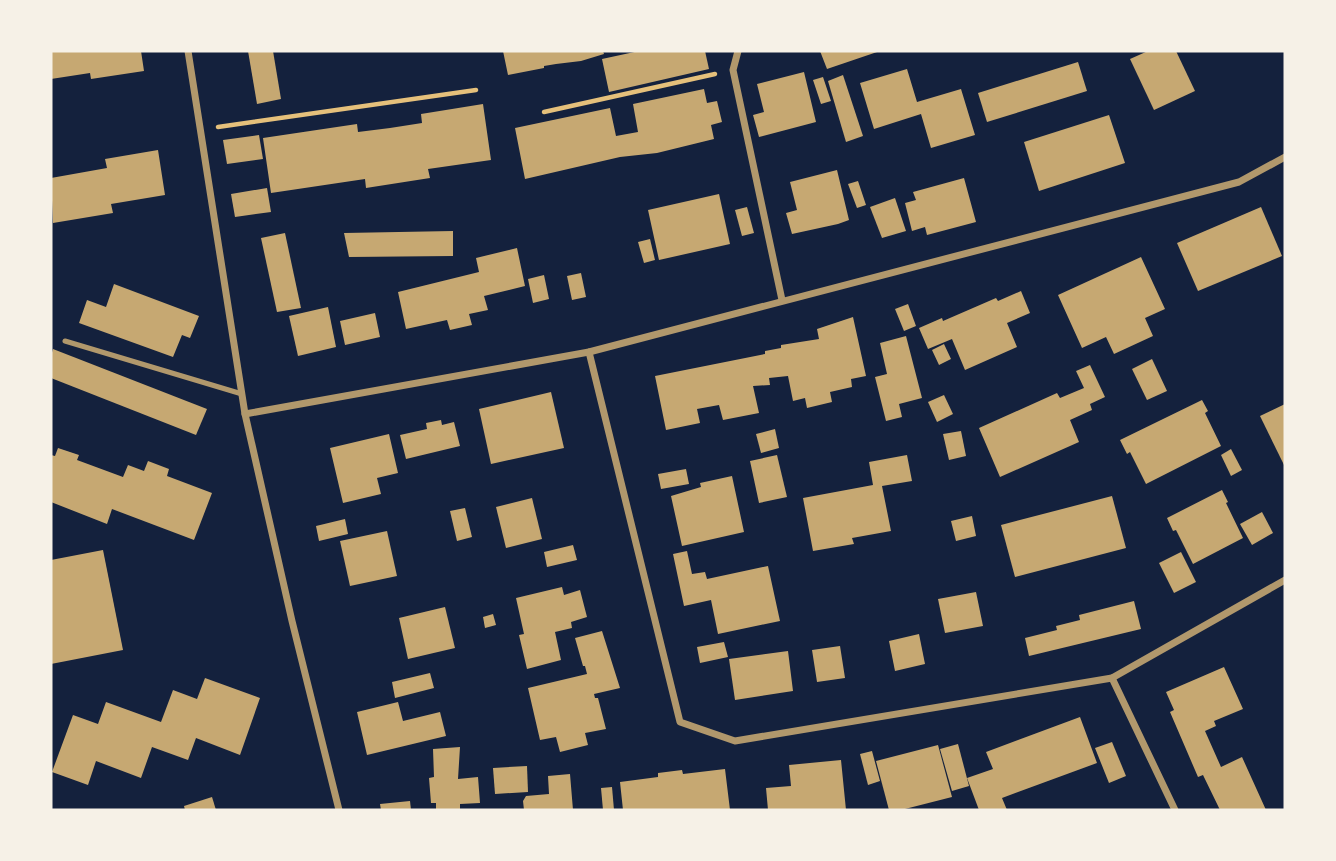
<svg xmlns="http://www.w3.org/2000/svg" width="1336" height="861" viewBox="0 0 1336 861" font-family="Signika,sans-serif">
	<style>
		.building { fill: #c6a872 }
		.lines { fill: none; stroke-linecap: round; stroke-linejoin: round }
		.path { stroke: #e5c07b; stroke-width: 4.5 }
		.service { stroke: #b1986c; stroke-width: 5 }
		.minor { stroke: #b1986c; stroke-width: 7 }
	</style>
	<rect width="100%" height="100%" fill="#14213d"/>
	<g class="building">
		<path d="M 51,51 L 141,51 L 144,71 L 91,79 L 90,73 L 51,79 Z"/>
		<path d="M 248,51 L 273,51 L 281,99 L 257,104 Z"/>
		<path d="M 503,51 L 603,51 L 604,54 L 581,61 L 556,64 L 544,66 L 544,68 L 508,75 Z"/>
		<path d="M 639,51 L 705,51 L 709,69 L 609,92 L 602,59 Z"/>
		<path d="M 820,51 L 880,51 L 827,69 Z"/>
		<path d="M 1148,51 L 1176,51 L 1195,91 L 1154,110 L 1130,59 Z"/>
		<path d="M 1078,62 L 1087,91 L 987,122 L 978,93 Z"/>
		<path d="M 907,69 L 917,102 L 961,89 L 975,135 L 931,148 L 921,114 L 874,129 L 860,83 Z"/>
		<path d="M 804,72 L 816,122 L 759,137 L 753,115 L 764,112 L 757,84 Z"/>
		<path d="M 843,75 L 863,136 L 846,142 L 828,81 Z"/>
		<path d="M 823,77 L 831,101 L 821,104 L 813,80 Z"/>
		<path d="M 704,89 L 707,103 L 717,101 L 722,122 L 711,125 L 714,139 L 657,153 L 620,157 L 525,179 L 515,128 L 610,108 L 616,136 L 638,132 L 633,104 Z"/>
		<path d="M 483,104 L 491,160 L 428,169 L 430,178 L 366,188 L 365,179 L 271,193 L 263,138 L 357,124 L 358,132 L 390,128 L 422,123 L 421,114 Z"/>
		<path d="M 1109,115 L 1125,163 L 1039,191 L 1024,142 Z"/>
		<path d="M 259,135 L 263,159 L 227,164 L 223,140 Z"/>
		<path d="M 158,150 L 165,195 L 111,204 L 113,213 L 53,223 L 51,178 L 107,168 L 105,159 Z"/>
		<path d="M 837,170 L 849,220 L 838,224 L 792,234 L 786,213 L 797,210 L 790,182 Z"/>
		<path d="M 964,178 L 976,222 L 927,235 L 925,227 L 912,231 L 905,203 L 916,200 L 913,192 Z"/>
		<path d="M 858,181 L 866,205 L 857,208 L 848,184 Z"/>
		<path d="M 267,188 L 271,212 L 235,217 L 231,194 Z"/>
		<path d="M 719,194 L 730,244 L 659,260 L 648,210 Z"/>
		<path d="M 895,198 L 906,231 L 882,238 L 870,207 Z"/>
		<path d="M 747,207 L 754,233 L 742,236 L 735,210 Z"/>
		<path d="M 1261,207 L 1282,256 L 1198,291 L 1177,243 Z"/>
		<path d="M 453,231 L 453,256 L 349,257 L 344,233 Z"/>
		<path d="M 285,233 L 301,308 L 277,312 L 261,238 Z"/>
		<path d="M 650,239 L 655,260 L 644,263 L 638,242 Z"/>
		<path d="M 517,248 L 525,286 L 484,296 L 488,310 L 469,314 L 472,325 L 450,330 L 447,320 L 406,329 L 398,292 L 479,272 L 476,258 Z"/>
		<path d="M 1141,257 L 1165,309 L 1145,318 L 1153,336 L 1114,354 L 1106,337 L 1082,348 L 1058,295 Z"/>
		<path d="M 581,273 L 586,297 L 572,300 L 567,276 Z"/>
		<path d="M 544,275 L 549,299 L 533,303 L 528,279 Z"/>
		<path d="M 114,284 L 199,316 L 190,338 L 182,335 L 173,357 L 79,323 L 87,300 L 106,307 Z"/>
		<path d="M 1021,291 L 1030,313 L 1007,323 L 1017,347 L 965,370 L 952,339 L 928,349 L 919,328 L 942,318 L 943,321 L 996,298 L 998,301 Z"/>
		<path d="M 908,304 L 916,326 L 904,331 L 895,309 Z"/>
		<path d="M 328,307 L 336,347 L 298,356 L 289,316 Z"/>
		<path d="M 375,313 L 380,337 L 345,345 L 340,321 Z"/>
		<path d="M 853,317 L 866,376 L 851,379 L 852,387 L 830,392 L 832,402 L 807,408 L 805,398 L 793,401 L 788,376 L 769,378 L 770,385 L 753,386 L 759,413 L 723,420 L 719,405 L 697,409 L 700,423 L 666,430 L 655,376 L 765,354 L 765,351 L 781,348 L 781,345 L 819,339 L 817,329 Z"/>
		<path d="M 906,336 L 922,398 L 899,404 L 902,417 L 886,421 L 875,377 L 887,374 L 880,343 Z"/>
		<path d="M 944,344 L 951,359 L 939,365 L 932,350 Z"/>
		<path d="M 53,349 L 207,409 L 196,435 L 51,378 L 51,356 Z"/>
		<path d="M 1152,359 L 1167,391 L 1147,400 L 1132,369 Z"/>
		<path d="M 1090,365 L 1105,397 L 1090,404 L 1092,410 L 1070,420 L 1079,442 L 1000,477 L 979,428 L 1057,393 L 1060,398 L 1084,388 L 1076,371 Z"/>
		<path d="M 551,392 L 564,448 L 491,464 L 479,409 Z"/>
		<path d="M 944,395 L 953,414 L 937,422 L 928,402 Z"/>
		<path d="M 1202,400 L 1208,411 L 1205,413 L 1221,446 L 1146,484 L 1130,452 L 1127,454 L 1120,440 Z"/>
		<path d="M 1285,404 L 1285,467 L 1260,416 Z"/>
		<path d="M 441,420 L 442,425 L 454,422 L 460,446 L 406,459 L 400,435 L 427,429 L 426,423 Z"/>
		<path d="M 775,429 L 779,448 L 761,453 L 756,434 Z"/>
		<path d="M 961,431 L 966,456 L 949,460 L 943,434 Z"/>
		<path d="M 389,434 L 398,473 L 377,478 L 381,494 L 343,503 L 330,448 Z"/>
		<path d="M 58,448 L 79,455 L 77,460 L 123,477 L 128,465 L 144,471 L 148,461 L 169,469 L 167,476 L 212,493 L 194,540 L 112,509 L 107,524 L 51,502 L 51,455 L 55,456 Z"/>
		<path d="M 1231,449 L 1242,470 L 1231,476 L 1221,455 Z"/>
		<path d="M 777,455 L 787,497 L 759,503 L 750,461 Z"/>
		<path d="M 907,455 L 912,481 L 882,486 L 891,531 L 852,538 L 854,544 L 813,551 L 803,498 L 873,485 L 869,462 Z"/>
		<path d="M 686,469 L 689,484 L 661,489 L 658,474 Z"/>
		<path d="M 732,476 L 744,532 L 682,546 L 671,496 L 701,487 L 700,483 Z"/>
		<path d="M 1222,490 L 1228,502 L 1226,503 L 1243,538 L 1193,564 L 1176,530 L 1173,531 L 1167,518 Z"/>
		<path d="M 1112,496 L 1126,548 L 1015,577 L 1001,525 Z"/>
		<path d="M 532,498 L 542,539 L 506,548 L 496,507 Z"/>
		<path d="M 465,508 L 472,537 L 457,541 L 450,511 Z"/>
		<path d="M 1262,512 L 1273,533 L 1252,545 L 1240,524 Z"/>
		<path d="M 972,516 L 976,536 L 956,541 L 951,521 Z"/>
		<path d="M 345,519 L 348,534 L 319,541 L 316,526 Z"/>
		<path d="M 387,531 L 397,576 L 350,586 L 340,541 Z"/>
		<path d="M 573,545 L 577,560 L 547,567 L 544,552 Z"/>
		<path d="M 103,550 L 123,650 L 51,664 L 51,560 Z"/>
		<path d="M 687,551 L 692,574 L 705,572 L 707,579 L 768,566 L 780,621 L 718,634 L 711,600 L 684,606 L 673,554 Z"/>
		<path d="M 1181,552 L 1196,582 L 1174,593 L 1159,563 Z"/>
		<path d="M 562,587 L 564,595 L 580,590 L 587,617 L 571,622 L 572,628 L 555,632 L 561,660 L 527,669 L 519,635 L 524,634 L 516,598 Z"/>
		<path d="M 976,592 L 983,626 L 945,633 L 938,599 Z"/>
		<path d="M 1134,601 L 1141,629 L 1029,656 L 1025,638 L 1057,630 L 1056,626 L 1080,620 L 1079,615 Z"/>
		<path d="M 445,607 L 455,648 L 408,659 L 399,618 Z"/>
		<path d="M 493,614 L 496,625 L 485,628 L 483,617 Z"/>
		<path d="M 602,631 L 620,688 L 594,694 L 595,698 L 598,698 L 606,729 L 585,733 L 588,745 L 560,752 L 556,737 L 540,740 L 528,688 L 587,674 L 585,666 L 583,666 L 575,638 Z"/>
		<path d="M 919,634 L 925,664 L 895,671 L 889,641 Z"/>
		<path d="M 724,642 L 728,657 L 700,663 L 697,647 Z"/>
		<path d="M 840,646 L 845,678 L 817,682 L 812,650 Z"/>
		<path d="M 788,651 L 793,691 L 735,700 L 729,659 Z"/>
		<path d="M 1224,667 L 1243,709 L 1214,721 L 1216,726 L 1205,731 L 1221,767 L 1242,757 L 1266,810 L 1220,810 L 1203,775 L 1198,777 L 1170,712 L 1174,710 L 1166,692 Z"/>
		<path d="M 430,673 L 434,688 L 395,698 L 392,682 Z"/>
		<path d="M 205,678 L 260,698 L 240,755 L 196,738 L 188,760 L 152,747 L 141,778 L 96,761 L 88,785 L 52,772 L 73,715 L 98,724 L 106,702 L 161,722 L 173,690 L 197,699 Z"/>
		<path d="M 398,702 L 403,721 L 440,712 L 446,736 L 367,755 L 357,712 Z"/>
		<path d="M 1080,717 L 1097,763 L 1002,798 L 1007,810 L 979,810 L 967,778 L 993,769 L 986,752 Z"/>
		<path d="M 1112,742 L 1126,776 L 1109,783 L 1095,748 Z"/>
		<path d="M 958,744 L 969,786 L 952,791 L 940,749 Z"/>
		<path d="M 938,745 L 952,797 L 901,810 L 889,810 L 876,761 Z"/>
		<path d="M 460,747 L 458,779 L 478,777 L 480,803 L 460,804 L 460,810 L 436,810 L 436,803 L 431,803 L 429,778 L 434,777 L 433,749 Z"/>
		<path d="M 872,751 L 880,781 L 868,785 L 860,754 Z"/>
		<path d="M 841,760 L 846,810 L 768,810 L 766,788 L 791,786 L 789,765 Z"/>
		<path d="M 527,766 L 528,792 L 495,794 L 493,768 Z"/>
		<path d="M 725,769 L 730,810 L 623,810 L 620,782 L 658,777 L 658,773 L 682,770 L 683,774 Z"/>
		<path d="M 570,774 L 573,810 L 524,810 L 523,801 L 526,796 L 549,794 L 548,776 Z"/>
		<path d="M 612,787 L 614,810 L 603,810 L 601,788 Z"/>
		<path d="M 212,797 L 216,810 L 185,810 L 184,806 Z"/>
		<path d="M 410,801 L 411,810 L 381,810 L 380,804 Z"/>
	</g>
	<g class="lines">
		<g class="path">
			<path d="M 544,112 L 715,74"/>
			<path d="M 218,127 L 476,90"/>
		</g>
		<path class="service" d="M 65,341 L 242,394"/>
		<g class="minor">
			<path d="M 188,51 L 245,414 L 292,621 L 339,810"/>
			<path d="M 738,51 L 733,70 L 782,300"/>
			<path d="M 589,352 L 680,722 L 735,741 L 1112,678 L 1285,580"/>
			<path d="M 245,414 L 589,352 L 1239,182 L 1285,157"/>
			<path d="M 1112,678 L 1175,810"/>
		</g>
	</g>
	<rect width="1336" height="861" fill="none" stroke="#f6f1e7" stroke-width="105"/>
</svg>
